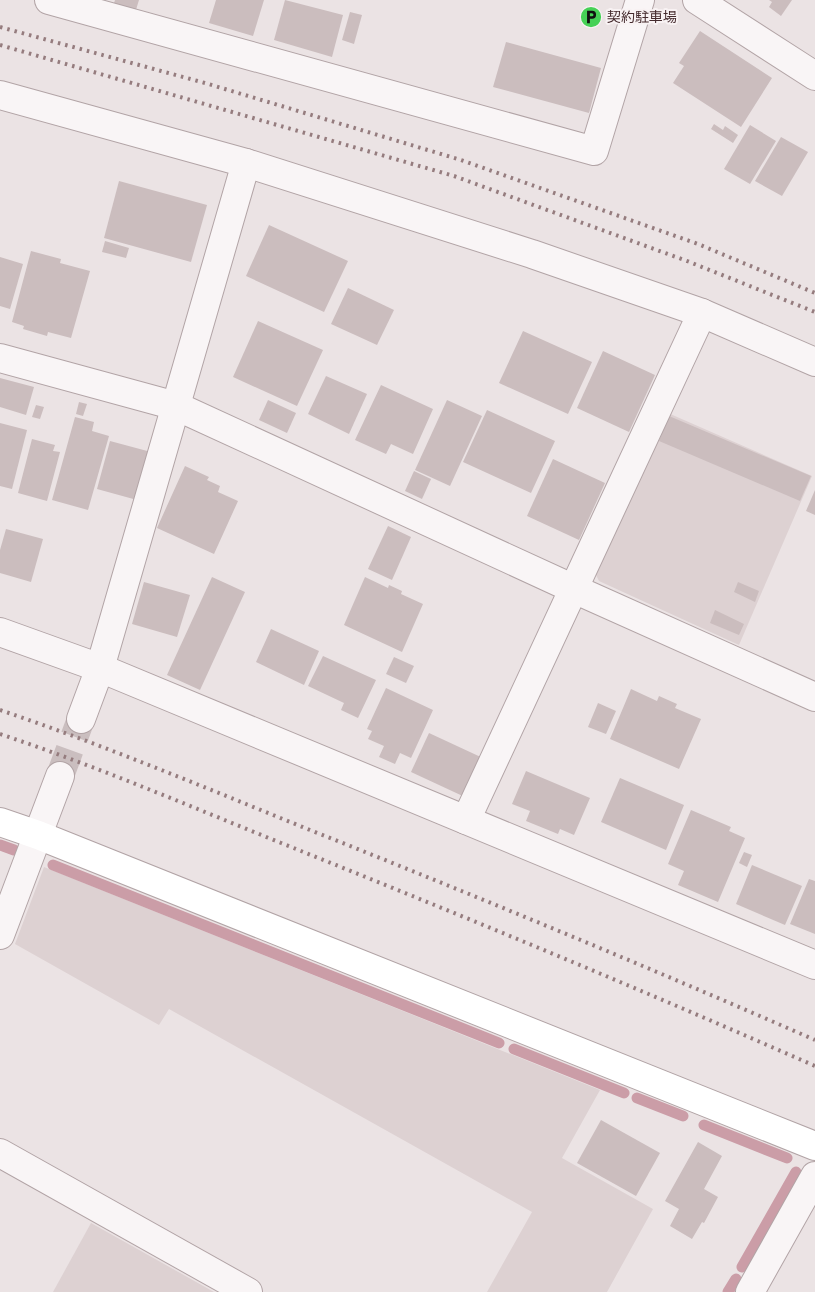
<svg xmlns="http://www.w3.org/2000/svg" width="815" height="1292" viewBox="0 0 815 1292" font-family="Barlow,'Noto Sans JP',sans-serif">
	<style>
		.built { fill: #ddd1d2 }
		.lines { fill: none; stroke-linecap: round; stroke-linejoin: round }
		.stream { stroke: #cb9da7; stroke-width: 11 }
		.building { fill: #cbbdbe }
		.street-tunnel { stroke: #cabebf; stroke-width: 28; stroke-dasharray: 28 14; stroke-linecap: butt }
		.street-casing { stroke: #b2a4a6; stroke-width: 30 }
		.secondary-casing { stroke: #b2a4a6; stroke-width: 30 }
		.street { stroke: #f9f5f6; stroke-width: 28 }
		.secondary { stroke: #fff; stroke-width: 28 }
		.rail { stroke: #957c7e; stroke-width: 4; stroke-dasharray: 2.5 5; stroke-linecap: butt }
		.labels { text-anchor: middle; stroke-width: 4; stroke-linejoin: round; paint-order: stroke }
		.poi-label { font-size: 14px; fill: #442a2d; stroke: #f8f2f3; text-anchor: start }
	</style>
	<rect width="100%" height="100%" fill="#ebe3e4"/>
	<g class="built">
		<path d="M 668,413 L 812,476 L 739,645 L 599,581 L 594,571 Z"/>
		<path d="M 44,867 L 600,1090 L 562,1158 L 653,1209 L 607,1292 L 487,1292 L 532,1212 L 169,1009 L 159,1025 L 15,944 Z"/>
		<path d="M 91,1223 L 214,1292 L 53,1292 Z"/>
	</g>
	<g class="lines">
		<g class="stream">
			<path d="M 0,845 L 14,850"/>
			<path d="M 53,865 L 499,1043"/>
			<path d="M 514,1049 L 624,1093"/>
			<path d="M 637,1098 L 683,1116"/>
			<path d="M 704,1125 L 787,1158"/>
			<path d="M 742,1267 L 796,1172"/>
			<path d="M 728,1292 L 736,1279"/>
		</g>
	</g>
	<g class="building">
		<path d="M 115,0 L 139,0 L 135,13 L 113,6 Z"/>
		<path d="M 216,0 L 264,0 L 253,36 L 209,23 Z"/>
		<path d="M 285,0 L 343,15 L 332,57 L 274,40 Z"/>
		<path d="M 769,0 L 792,0 L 781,16 L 769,7 L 772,2 Z"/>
		<path d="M 350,12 L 362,15 L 354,44 L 342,40 Z"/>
		<path d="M 700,31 L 772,78 L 741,127 L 673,83 L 684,66 L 679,63 Z"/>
		<path d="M 506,42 L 601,68 L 589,113 L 493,87 Z"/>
		<path d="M 714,124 L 723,130 L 725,126 L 738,135 L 733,143 L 711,129 Z"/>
		<path d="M 750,125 L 776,141 L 750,184 L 724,169 Z"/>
		<path d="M 781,137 L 808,152 L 782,196 L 755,181 Z"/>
		<path d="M 119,181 L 207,205 L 191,262 L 104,238 Z"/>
		<path d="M 269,225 L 348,261 L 324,312 L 246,276 Z"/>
		<path d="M 105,241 L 129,248 L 126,258 L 102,252 Z"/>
		<path d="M 31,251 L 61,259 L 60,263 L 90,271 L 71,338 L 48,332 L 47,336 L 23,329 L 24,326 L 12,322 Z"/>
		<path d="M 0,257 L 23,264 L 10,309 L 0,306 Z"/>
		<path d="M 348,288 L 394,310 L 377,345 L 331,324 Z"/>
		<path d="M 258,321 L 323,350 L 297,406 L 233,377 Z"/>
		<path d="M 523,331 L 592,362 L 568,414 L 499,383 Z"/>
		<path d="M 603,351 L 655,375 L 629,432 L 577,408 Z"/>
		<path d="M 326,376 L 367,394 L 349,434 L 308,414 Z"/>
		<path d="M 0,378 L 34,387 L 26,415 L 0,407 Z"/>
		<path d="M 381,385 L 433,409 L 413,454 L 391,444 L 386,454 L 355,440 Z"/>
		<path d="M 268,400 L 296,413 L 287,433 L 259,420 Z"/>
		<path d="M 447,400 L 482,416 L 450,486 L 415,470 Z"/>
		<path d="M 79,402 L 87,404 L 83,416 L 76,414 Z"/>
		<path d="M 36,405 L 44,407 L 40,419 L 32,417 Z"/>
		<path d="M 487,410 L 555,441 L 531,493 L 463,462 Z"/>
		<path d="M 669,416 L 811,476 L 800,501 L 659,441 Z"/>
		<path d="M 75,417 L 94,422 L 92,431 L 109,436 L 88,510 L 52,500 Z"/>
		<path d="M 0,423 L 27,430 L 12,489 L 0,486 Z"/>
		<path d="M 32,439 L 55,445 L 53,451 L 60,452 L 47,501 L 18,493 Z"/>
		<path d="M 110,441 L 151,452 L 137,500 L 97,489 Z"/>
		<path d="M 553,459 L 605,483 L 579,540 L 527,516 Z"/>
		<path d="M 185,466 L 209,477 L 207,480 L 220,486 L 218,492 L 238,501 L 214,554 L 157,528 Z"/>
		<path d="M 414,471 L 431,479 L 422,499 L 405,491 Z"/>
		<path d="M 815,490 L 815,515 L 806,511 Z"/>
		<path d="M 388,526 L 411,537 L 392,580 L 368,569 Z"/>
		<path d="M 6,529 L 43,539 L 31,582 L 0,573 L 0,550 Z"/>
		<path d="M 212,577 L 245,592 L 200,690 L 167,675 Z"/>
		<path d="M 365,577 L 388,588 L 389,585 L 402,591 L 401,594 L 423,604 L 402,652 L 344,625 Z"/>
		<path d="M 144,582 L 190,595 L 177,637 L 132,624 Z"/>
		<path d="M 738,582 L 759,591 L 755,602 L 734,592 Z"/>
		<path d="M 715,610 L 744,624 L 739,635 L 710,623 Z"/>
		<path d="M 271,629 L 319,651 L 304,685 L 256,662 Z"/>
		<path d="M 323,656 L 376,680 L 358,718 L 341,710 L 344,703 L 308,686 Z"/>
		<path d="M 394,657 L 414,666 L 406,683 L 386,674 Z"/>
		<path d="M 386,688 L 433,710 L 411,758 L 400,753 L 395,764 L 379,757 L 384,746 L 368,739 L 372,731 L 367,729 Z"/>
		<path d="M 631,689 L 657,701 L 659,696 L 677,704 L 675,708 L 701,719 L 679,769 L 610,739 Z"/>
		<path d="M 598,703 L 616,711 L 606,734 L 588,727 Z"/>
		<path d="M 429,733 L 485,759 L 467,798 L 411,772 Z"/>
		<path d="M 526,771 L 590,798 L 574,835 L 560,829 L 558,834 L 526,821 L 530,811 L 512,804 Z"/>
		<path d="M 620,778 L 684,805 L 666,850 L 601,822 Z"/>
		<path d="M 691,810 L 731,827 L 729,831 L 745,838 L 718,902 L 678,885 L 684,871 L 668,864 Z"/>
		<path d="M 744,852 L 752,855 L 747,867 L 739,863 Z"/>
		<path d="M 752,865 L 802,886 L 785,925 L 736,904 Z"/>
		<path d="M 809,879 L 815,881 L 815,934 L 790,924 Z"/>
		<path d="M 601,1120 L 660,1153 L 636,1196 L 577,1163 Z"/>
		<path d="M 698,1142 L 722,1156 L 704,1189 L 718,1197 L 704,1223 L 702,1222 L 692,1239 L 670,1226 L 679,1209 L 665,1201 Z"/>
	</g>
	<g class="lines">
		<path class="street-tunnel" d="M 60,776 L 81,719"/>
		<g class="street-casing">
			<g id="street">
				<path d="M 49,0 L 594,151 L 640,0"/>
				<path d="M 697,0 L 815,76"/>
				<path d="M 0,95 L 246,163 L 532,254 L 702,313 L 815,362"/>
				<path d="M 0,358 L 176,406 L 574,589 L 815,697"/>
				<path d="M 0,632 L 100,668 L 815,965"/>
				<path d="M 81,719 L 100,668 L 246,163"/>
				<path d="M 466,820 L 702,313"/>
				<path d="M 0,935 L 60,776"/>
				<path d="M 0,1153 L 248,1292"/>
				<path d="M 750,1292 L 815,1176"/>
			</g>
		</g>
		<g class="secondary-casing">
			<path id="secondary" d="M 0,822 L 38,835 L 815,1146"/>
		</g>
		<use href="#street" class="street"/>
		<use href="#secondary" class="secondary"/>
		<g class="rail">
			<path d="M 0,27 L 205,83 L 461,160 L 698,244 L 815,293"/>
			<path d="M 0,45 L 454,176 L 687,261 L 815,312"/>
			<path d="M 0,710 C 103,745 204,787 305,828 C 476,896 646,966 815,1040"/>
			<path d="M 0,734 C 102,768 201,811 301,851 C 473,920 645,991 815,1066"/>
		</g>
	</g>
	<defs>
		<g id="parking-disc" transform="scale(1.125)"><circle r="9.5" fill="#46d156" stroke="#f8f2f3"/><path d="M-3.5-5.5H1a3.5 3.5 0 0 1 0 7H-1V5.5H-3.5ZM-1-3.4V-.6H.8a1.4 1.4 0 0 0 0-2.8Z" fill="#111"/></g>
	</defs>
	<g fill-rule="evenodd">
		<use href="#parking-disc" x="591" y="17"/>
	</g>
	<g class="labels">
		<g class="poi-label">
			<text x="607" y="22">契約駐車場</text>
		</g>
	</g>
</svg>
